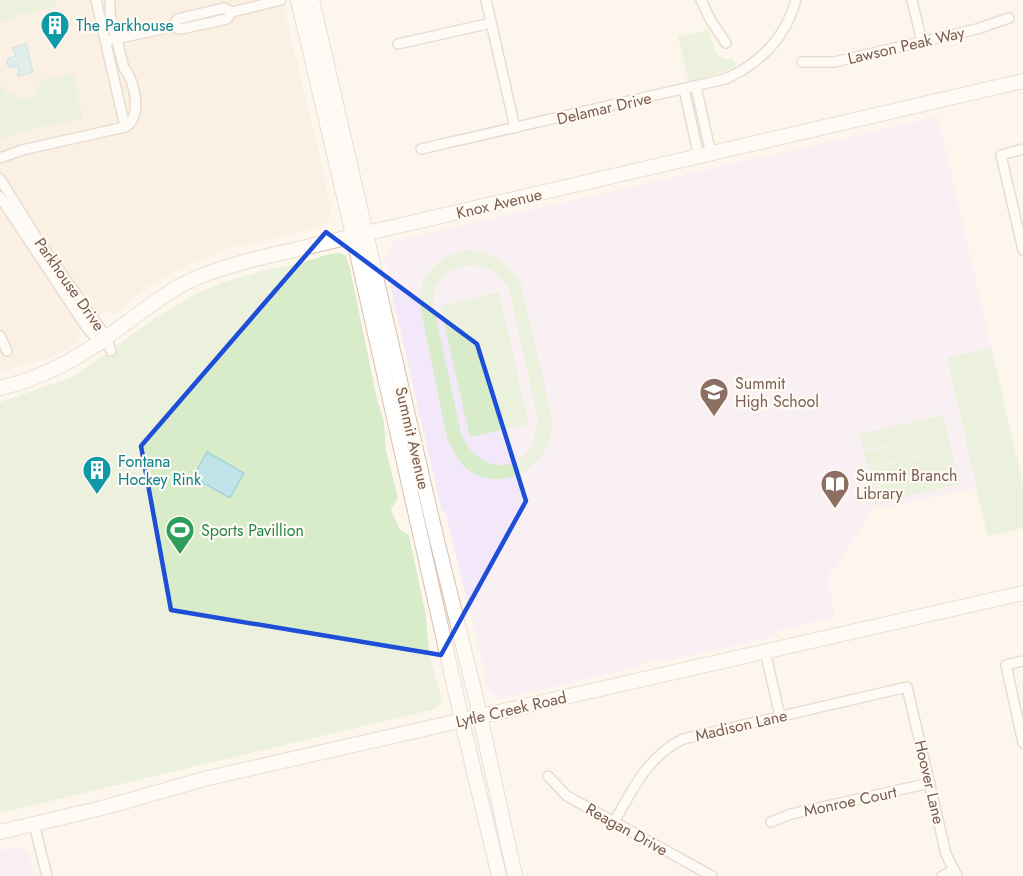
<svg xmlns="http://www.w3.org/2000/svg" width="1023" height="876" viewBox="0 0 1023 876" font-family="Jost,sans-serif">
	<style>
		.residential { fill: #f5e8da }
		.education { fill: #f3e8fa }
		.green { fill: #d8ecc9; fill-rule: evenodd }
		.water { fill: #bfe3e8; stroke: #a5d3da; stroke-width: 1.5 }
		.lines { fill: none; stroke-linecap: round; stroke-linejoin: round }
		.street-casing { stroke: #d1beb0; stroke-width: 12 }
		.secondary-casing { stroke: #d6c0b0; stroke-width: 16 }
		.street { stroke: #fff; stroke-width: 9 }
		.secondary { stroke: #fff; stroke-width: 14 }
		.marked { fill: none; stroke: #1d4ed8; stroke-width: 4.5; stroke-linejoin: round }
		.labels { text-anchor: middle; stroke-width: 4.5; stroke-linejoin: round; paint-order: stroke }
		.culture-label { font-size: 16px; fill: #0d838f; stroke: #fffaf3; text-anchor: start }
		.street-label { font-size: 16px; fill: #7a5c4d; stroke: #fffaf3 }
		.education-label { font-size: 16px; fill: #785e54; stroke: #fffaf3; text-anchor: start }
		.leisure-label { font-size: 16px; fill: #27864d; stroke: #fffaf3; text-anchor: start }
	</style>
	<rect width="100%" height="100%" fill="#fdf6ec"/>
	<path class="residential" d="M 0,0 L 282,0 L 324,176 L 331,215 L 324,226 L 227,249 L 179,269 L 147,287 L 114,313 L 103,312 L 79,332 L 76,343 L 48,359 L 0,372 Z"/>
	<g class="education">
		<path d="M 938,117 L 1023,485 L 1023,528 L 988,536 L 976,488 L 882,508 L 875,505 L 835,569 L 833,568 L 828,576 L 830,577 L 828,581 L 835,617 L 775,631 L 776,636 L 662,662 L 661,659 L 638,664 L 638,667 L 499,699 L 486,689 L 485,672 L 445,511 L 442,512 L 384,258 L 395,241 Z"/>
		<path d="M 18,847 L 28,853 L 34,876 L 0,876 L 0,851 Z"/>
	</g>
	<g class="green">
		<path d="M 0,0 L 57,0 L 57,1 L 54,7 L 20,15 L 13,12 L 15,19 L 0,22 Z"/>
		<path d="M 708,30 L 717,55 L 726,59 L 732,58 L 736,66 L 720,73 L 689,82 L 678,37 Z"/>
		<path d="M 73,74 L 83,118 L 24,131 L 0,139 L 0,83 L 7,93 L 14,91 L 16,100 L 37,95 L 36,89 L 40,88 L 38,80 L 45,78 L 46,80 Z"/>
		<path d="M 468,250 C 493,252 507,262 521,283 L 551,413 C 551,421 553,429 551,436 C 542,470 503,491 471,472 C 459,464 453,451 447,438 L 420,306 C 418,276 438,255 468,250 ZM 477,265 C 493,269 500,275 509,289 L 537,416 C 539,471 484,484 461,434 L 433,302 C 434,276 453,266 477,265 Z"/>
		<path d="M 340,253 L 346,256 L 350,269 L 377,399 L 384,422 L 386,451 L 398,497 L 391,510 L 400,530 L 409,535 L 426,616 L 429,653 L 442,700 L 435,709 L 0,813 L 0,402 L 73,377 L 154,319 L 197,293 L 221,283 L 265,270 L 298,264 L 326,255 Z"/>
		<path d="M 499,292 L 529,424 L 470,437 L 440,306 Z"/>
		<path d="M 991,348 L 1023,485 L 1023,528 L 988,536 L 947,358 Z"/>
		<path d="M 943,415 L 951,449 L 868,468 L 864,452 L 924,437 L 863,450 L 860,434 Z"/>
		<path d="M 951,450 L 955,467 L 872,486 L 868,469 Z"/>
		<path d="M 956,468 L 959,484 L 932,490 L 930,483 L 931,491 L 875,504 L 872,487 Z"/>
	</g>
	<g class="water">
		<path d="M 26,44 L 33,72 L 18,76 L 19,67 L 10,67 L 7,64 L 7,60 L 16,55 L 12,48 Z"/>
		<path d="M 207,452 L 244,473 L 230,498 L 193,477 Z"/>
	</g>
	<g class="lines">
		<g class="street-casing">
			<g id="street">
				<path d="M 96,0 L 125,127"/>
				<path d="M 486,0 L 515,128"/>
				<path d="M 701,0 L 711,21 L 726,43"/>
				<path d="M 912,0 L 922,42"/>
				<path d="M 171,27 L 178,19 L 224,8 L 232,12 L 281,0"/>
				<path d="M 106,41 L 171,27 L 181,29 L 227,19 L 232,12"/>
				<path d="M 398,44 L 491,23"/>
				<path d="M 802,62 L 834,62 L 977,29 L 1009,18"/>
				<path d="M 696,87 L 711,154"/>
				<path d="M 684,89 L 699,157"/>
				<path d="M 421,149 L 725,79 C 760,64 786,37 796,0"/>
				<path d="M 1023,149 L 1001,155 L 1023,250"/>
				<path d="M 0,158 L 22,150 L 125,127 C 143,117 135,81 124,68 L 110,14 L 110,0"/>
				<path d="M 0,179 L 38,240 L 107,338 L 111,351"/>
				<path d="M 0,197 L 87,328 L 101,345"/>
				<path d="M 0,336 L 7,351"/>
				<path d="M 765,651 L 780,716"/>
				<path d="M 1023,661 L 1006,665 L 1023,743"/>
				<path d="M 548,776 L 567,796 L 712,876"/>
				<path d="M 614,822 C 633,789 647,757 683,739 L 907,687 L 946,854 L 957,876"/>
				<path d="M 771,822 L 791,814 L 930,783"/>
				<path d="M 34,824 L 47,876"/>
				<path d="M 942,876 L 954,870"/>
			</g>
		</g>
		<g class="secondary-casing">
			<g id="secondary">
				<path d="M 298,0 L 350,222 L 466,738 L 499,876"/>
				<path d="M 312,0 L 434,528 L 477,702 L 515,876"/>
				<path d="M 0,388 C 39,379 74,361 107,337 C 131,320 153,302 178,287 C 201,274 226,267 251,260 L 1023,81"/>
				<path d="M 0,832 L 102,808 L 208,778 L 1023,593"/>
			</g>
		</g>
		<use href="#street" class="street"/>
		<use href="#secondary" class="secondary"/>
	</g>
	<path d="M0 0H1023V876H0ZM 326,232 L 477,344 L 526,501 L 441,655 L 171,610 L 141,446 Z" fill="#fdf6ec" fill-opacity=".55" fill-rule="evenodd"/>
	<path class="marked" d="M 326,232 L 477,344 L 526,501 L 441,655 L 171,610 L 141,446 Z"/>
	<defs>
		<g id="building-pin" transform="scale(1.5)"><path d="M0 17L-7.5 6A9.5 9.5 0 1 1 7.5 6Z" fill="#0f9aa8" stroke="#fffaf3"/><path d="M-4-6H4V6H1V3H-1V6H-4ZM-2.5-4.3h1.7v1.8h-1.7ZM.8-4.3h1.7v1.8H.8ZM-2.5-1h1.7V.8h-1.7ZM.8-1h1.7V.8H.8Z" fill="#fff"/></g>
		<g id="school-pin" transform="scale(1.5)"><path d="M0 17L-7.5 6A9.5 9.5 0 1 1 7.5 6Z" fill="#8d6e63" stroke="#fffaf3"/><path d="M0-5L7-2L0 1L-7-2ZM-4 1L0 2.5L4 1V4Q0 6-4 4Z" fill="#fff"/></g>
		<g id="library-pin" transform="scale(1.5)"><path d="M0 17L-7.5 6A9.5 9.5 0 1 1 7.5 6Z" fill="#8d6e63" stroke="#fffaf3"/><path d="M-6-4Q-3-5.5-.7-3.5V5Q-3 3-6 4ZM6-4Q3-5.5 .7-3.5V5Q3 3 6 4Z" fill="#fff"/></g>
		<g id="stadium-pin" transform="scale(1.5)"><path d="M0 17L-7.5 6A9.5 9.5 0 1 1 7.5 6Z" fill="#2e9e5b" stroke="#fffaf3"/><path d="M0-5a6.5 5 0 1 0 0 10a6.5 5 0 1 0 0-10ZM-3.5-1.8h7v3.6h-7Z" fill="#fff"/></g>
	</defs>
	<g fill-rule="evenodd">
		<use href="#building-pin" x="55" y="25"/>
		<use href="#school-pin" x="714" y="392"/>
		<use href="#building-pin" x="97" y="470"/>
		<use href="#library-pin" x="835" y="484"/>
		<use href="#stadium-pin" x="180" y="530"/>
	</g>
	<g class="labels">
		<g class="culture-label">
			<text x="76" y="31">The Parkhouse</text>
			<text x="118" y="467">Fontana<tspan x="118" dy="18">Hockey Rink</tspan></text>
		</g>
		<g class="street-label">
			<text transform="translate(906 45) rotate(-13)" y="6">Lawson Peak Way</text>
			<text transform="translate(604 108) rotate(-13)" y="6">Delamar Drive</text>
			<text transform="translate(499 203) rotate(-13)" y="6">Knox Avenue</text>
			<text transform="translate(70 284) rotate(55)" y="6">Parkhouse Drive</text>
			<text transform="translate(413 438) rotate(77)" y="6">Summit Avenue</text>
			<text transform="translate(511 709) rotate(-13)" y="6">Lytle Creek Road</text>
			<text transform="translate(741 725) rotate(-13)" y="6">Madison Lane</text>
			<text transform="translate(930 782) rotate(77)" y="6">Hoover Lane</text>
			<text transform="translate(850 801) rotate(-12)" y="6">Monroe Court</text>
			<text transform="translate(627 829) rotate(29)" y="6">Reagan Drive</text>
		</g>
		<g class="education-label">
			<text x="735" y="389">Summit<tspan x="735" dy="18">High School</tspan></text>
			<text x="856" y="481">Summit Branch<tspan x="856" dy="18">Library</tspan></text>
		</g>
		<g class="leisure-label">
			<text x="201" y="536">Sports Pavillion</text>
		</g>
	</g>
</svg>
